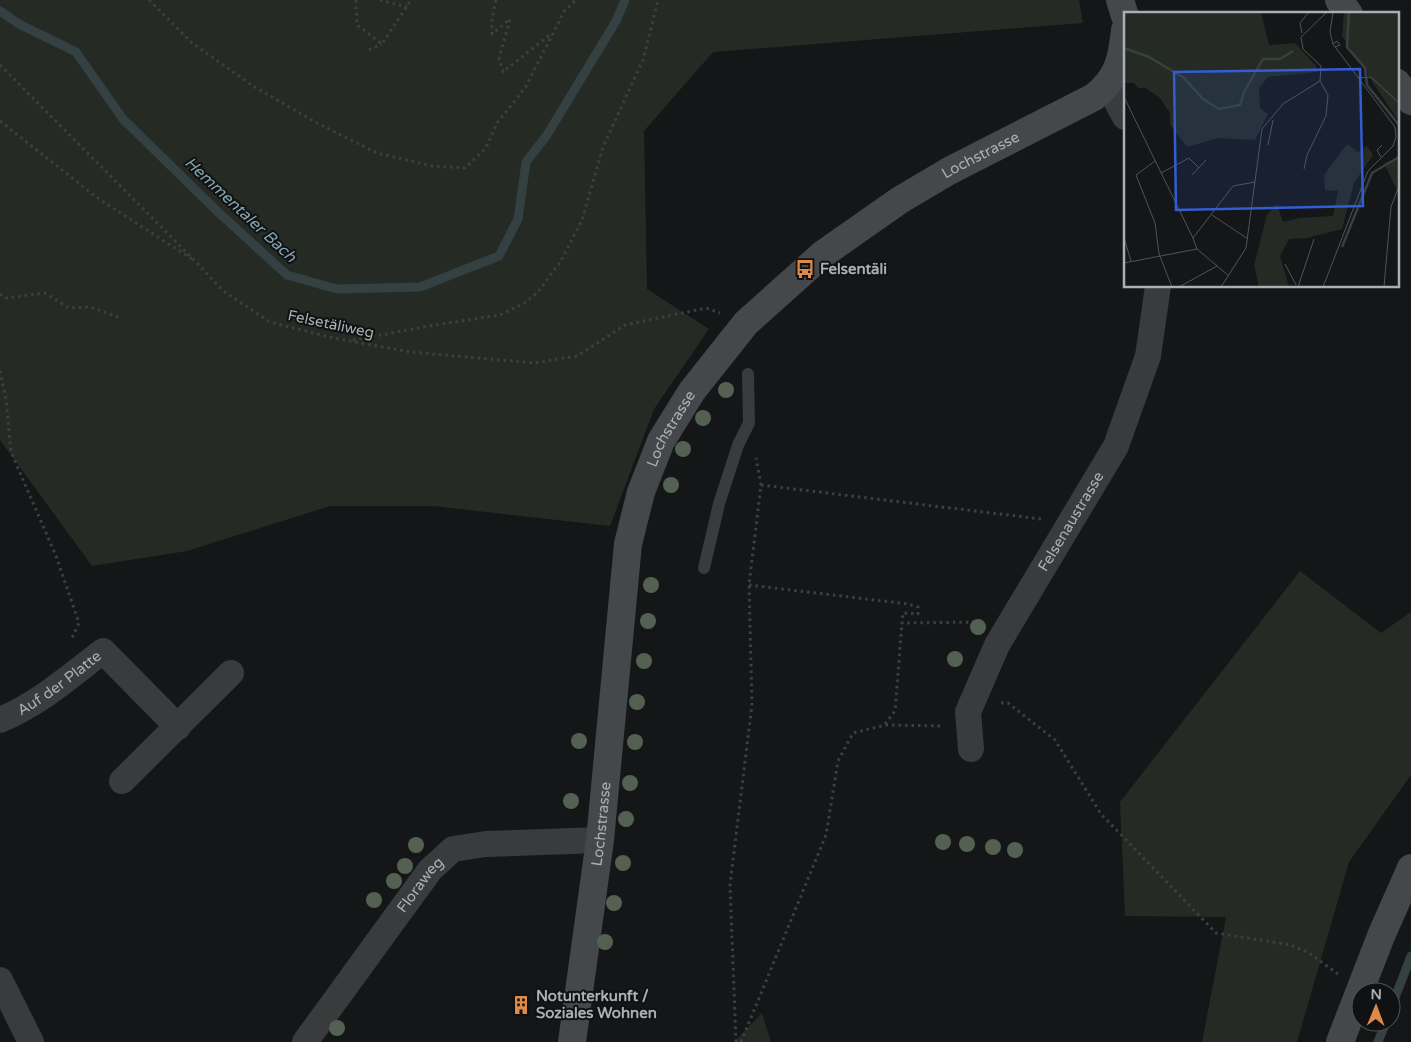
<svg xmlns="http://www.w3.org/2000/svg" width="1411" height="1042" viewBox="0 0 1411 1042" font-family="'Varela Round',sans-serif">
	<style>
		.green { fill: #252b24 }
		.lines { fill: none; stroke-linecap: round; stroke-linejoin: round }
		.stream { stroke: #344042; stroke-width: 9 }
		.path { stroke: #3d4042; stroke-width: 3; stroke-dasharray: 2.5 4; stroke-linecap: butt }
		.lane { stroke: #393b3d; stroke-width: 12 }
		.street { stroke: #393b3d; stroke-width: 26 }
		.secondary { stroke: #45484b; stroke-width: 28 }
		.tree { fill: #546152 }
		.labels { text-anchor: middle; stroke-width: 4; stroke-linejoin: round; paint-order: stroke }
		.street-label { font-size: 15px; fill: #a9b0b5; stroke: #101112 }
		.poi-label { font-size: 15px; font-weight: bold; fill: #a9b0b5; stroke: #101112; text-anchor: start }
		.water-label { font-size: 16px; font-style: italic; fill: #84a3ad; stroke: #101112 }
		.inset-river { fill: none; stroke: #344042; stroke-width: 2.5 }
		.inset-road { fill: none; stroke: #505456; stroke-width: 1 }
		.view { fill: #325dd3; fill-opacity: 0.15; stroke: #325dd3; stroke-width: 2.5 }
		.inset-edge { fill: none; stroke: #a9b0b5; stroke-width: 2.5 }
	</style>
	<rect width="100%" height="100%" fill="#151617"/>
	<g class="green">
		<path d="M 0,0 L 1079,0 L 1083,23 L 713,52 L 644,131 L 647,289 L 709,329 L 654,409 L 610,526 L 433,506 L 330,506 L 187,551 L 92,566 L 0,440 Z"/>
		<path d="M 1300,571 L 1381,633 L 1411,612 L 1411,775 L 1349,862 L 1297,1042 L 1202,1042 L 1226,917 L 1125,916 L 1120,802 Z"/>
		<path d="M 762,1013 L 771,1042 L 734,1042 Z"/>
	</g>
	<g class="lines">
		<g class="stream">
			<path d="M 0,11 L 19,24 L 76,52 L 123,119 L 218,212 L 287,275 L 337,289 L 420,287 L 499,256 L 518,219 L 526,162 L 547,135 L 616,21 L 625,0"/>
			<path d="M 1391,1008 L 1411,956"/>
			<path d="M 1378,1042 L 1386,1022"/>
		</g>
		<g class="path">
			<path d="M 149,0 L 192,43 L 253,86 L 317,123 L 377,153 L 432,166 L 465,168 L 486,148 L 497,123 L 525,88 L 565,10 L 576,0"/>
			<path d="M 356,0 L 357,25 L 382,44 L 411,0"/>
			<path d="M 380,0 L 407,7"/>
			<path d="M 496,0 L 492,19 L 492,34 L 510,19 L 499,58 L 503,72 L 552,33"/>
			<path d="M 369,50 L 382,44"/>
			<path d="M 0,65 L 197,263 L 223,291 L 270,322 L 333,338 L 411,352 L 534,363 L 577,356 L 625,325 L 706,308 L 720,313"/>
			<path d="M 0,121 L 96,197 L 192,259"/>
			<path d="M 0,294 L 6,298 L 45,293 L 69,308 L 90,307 L 118,317"/>
			<path d="M 353,340 L 435,325 L 500,315 L 523,304 L 538,292 L 561,261 L 582,220 L 603,147 L 643,60 L 658,0"/>
			<path d="M 0,371 L 6,399 L 11,452 L 56,556 L 79,623 L 71,640"/>
			<path d="M 761,485 L 1041,519"/>
			<path d="M 749,585 L 908,604 L 918,607 L 918,614 L 903,613 L 902,623 L 978,622"/>
			<path d="M 1001,703 L 1008,703 L 1055,740 L 1101,814 L 1216,933 L 1291,945 L 1309,953 L 1338,974"/>
			<path d="M 885,724 L 895,711 L 902,623"/>
			<path d="M 736,1042 L 730,885 L 752,704 L 749,585 L 761,485 L 756,458"/>
			<path d="M 741,1042 L 826,835 L 838,761 L 853,733 L 885,725 L 943,726"/>
		</g>
		<path class="lane" d="M 704,568 L 719,504 L 738,445 L 749,423 L 748,374"/>
		<g class="street">
			<path d="M 1108,86 L 1125,117"/>
			<path id="s1" d="M 0,720 C 39,704 70,676 103,651 L 178,727"/>
			<path id="s2" d="M 971,749 L 968,712 L 997,645 L 1116,446 L 1148,356 L 1158,286"/>
			<path d="M 122,781 L 231,673"/>
			<path d="M 0,980 L 31,1042"/>
			<path id="s3" d="M 305,1042 L 430,870 L 453,849 L 486,844 L 600,840"/>
		</g>
		<g class="secondary">
			<path d="M 1120,0 L 1125,16"/>
			<path d="M 1339,0 L 1349,14"/>
			<path d="M 1397,83 L 1411,101"/>
			<path id="s4" d="M 572,1042 L 600,840 L 628,544 L 641,492 L 661,441 L 692,391 L 746,323 L 823,254 L 900,200 L 949,171 L 1094,97 C 1118,78 1122,60 1125,30"/>
			<path d="M 1340,1042 L 1381,936 L 1411,868"/>
		</g>
	</g>
	<g class="tree">
		<circle cx="726" cy="390" r="8"/>
		<circle cx="703" cy="418" r="8"/>
		<circle cx="683" cy="449" r="8"/>
		<circle cx="671" cy="485" r="8"/>
		<circle cx="651" cy="585" r="8"/>
		<circle cx="648" cy="621" r="8"/>
		<circle cx="978" cy="627" r="8"/>
		<circle cx="955" cy="659" r="8"/>
		<circle cx="644" cy="661" r="8"/>
		<circle cx="637" cy="702" r="8"/>
		<circle cx="579" cy="741" r="8"/>
		<circle cx="635" cy="742" r="8"/>
		<circle cx="630" cy="783" r="8"/>
		<circle cx="571" cy="801" r="8"/>
		<circle cx="626" cy="819" r="8"/>
		<circle cx="943" cy="842" r="8"/>
		<circle cx="967" cy="844" r="8"/>
		<circle cx="416" cy="845" r="8"/>
		<circle cx="993" cy="847" r="8"/>
		<circle cx="1015" cy="850" r="8"/>
		<circle cx="623" cy="863" r="8"/>
		<circle cx="405" cy="866" r="8"/>
		<circle cx="394" cy="881" r="8"/>
		<circle cx="374" cy="900" r="8"/>
		<circle cx="614" cy="903" r="8"/>
		<circle cx="605" cy="942" r="8"/>
		<circle cx="337" cy="1028" r="8"/>
	</g>
	<defs>
		<g id="bus-bare" transform="scale(1.5)"><path d="M-5-6H5V4H4V6H2V4H-2V6H-4V4H-5ZM-3.5-4V0h7V-4ZM-3.5 1.2v1.5H-2V1.2ZM2 1.2v1.5H3.5V1.2Z" fill="#dd8948" stroke="#101112" stroke-width="2.5" paint-order="stroke"/></g>
		<g id="building-bare" transform="scale(1.5)"><path d="M-4-6H4V6H1V3H-1V6H-4ZM-2.5-4.3h1.7v1.8h-1.7ZM.8-4.3h1.7v1.8H.8ZM-2.5-1h1.7V.8h-1.7ZM.8-1h1.7V.8H.8Z" fill="#dd8948" stroke="#101112" stroke-width="2.5" paint-order="stroke"/></g>
	</defs>
	<g fill-rule="evenodd">
		<use href="#bus-bare" x="805" y="269"/>
		<use href="#building-bare" x="521" y="1005"/>
	</g>
	<g class="labels">
		<g class="street-label">
			<text dy="5" stroke="none"><textPath href="#s4" startOffset="1045">Lochstrasse</textPath></text>
			<text transform="translate(331 324) rotate(12)" y="5">Felsetäliweg</text>
			<text dy="5" stroke="none"><textPath href="#s4" startOffset="625">Lochstrasse</textPath></text>
			<text dy="5" stroke="none"><textPath href="#s2" startOffset="254">Felsenaustrasse</textPath></text>
			<text dy="5" stroke="none"><textPath href="#s1" startOffset="70">Auf der Platte</textPath></text>
			<text dy="5" stroke="none"><textPath href="#s4" startOffset="220">Lochstrasse</textPath></text>
			<text dy="5" stroke="none"><textPath href="#s3" startOffset="195">Floraweg</textPath></text>
		</g>
		<g class="poi-label">
			<text x="820" y="274">Felsentäli</text>
			<text x="536" y="1001">Notunterkunft /<tspan x="536" dy="17">Soziales Wohnen</tspan></text>
		</g>
		<g class="water-label">
			<text transform="translate(241 209) rotate(43)" y="6">Hemmentaler Bach</text>
		</g>
	</g>
	<g transform="translate(1124 12)">
		<rect width="275" height="275" fill="#151617"/>
		<path d="M 0,0 L 137,0 L 145,33 L 171,31 L 192,54 L 193,60 L 144,65 L 135,76 L 136,96 L 144,102 L 131,128 L 94,126 L 63,135 L 46,113 L 46,101 L 35,85 L 21,76 L 14,76 L 10,71 L 0,71 ZM 220,0 L 275,0 L 275,110 L 218,24 ZM 223,132 L 234,140 L 243,134 L 249,143 L 230,171 L 218,217 L 183,226 L 165,227 L 156,244 L 165,275 L 135,275 L 130,253 L 143,203 L 153,192 L 159,210 L 175,206 L 209,204 L 214,179 L 201,178 L 200,163 ZM 275,146 L 275,183 L 260,151 Z" fill="#252b24"/>
		<path class="inset-river" d="M 225,0 L 223,35 L 241,56 L 243,73 L 275,113M 0,36 L 25,45 L 60,66 L 79,87 L 95,97 L 116,93 L 120,80 L 139,47 L 156,47 L 169,39M 218,235 L 248,161 L 275,145"/>
		<path class="inset-road" d="M 178,21 L 176,11 L 185,0M 209,32 L 213,29 L 216,33 L 211,35M 234,66 L 247,65 L 275,91M 0,85 L 69,226M 144,133 L 149,108M 257,145 L 253,138 L 258,133M 31,149 L 12,163 L 31,211 L 35,242 L 48,275M 180,157 L 183,143 L 202,104 L 204,83 L 196,69M 37,161 L 65,146 L 75,156M 68,163 L 82,148M 88,203 L 124,227M 0,226 L 7,249M 73,237 L 105,264M 0,251 L 73,237 L 69,226 L 109,174 L 131,170M 161,252 L 172,273M 55,275 L 93,254M 97,275 L 122,236 L 138,117 L 159,92 L 196,69 L 197,54 L 179,37 L 177,25 L 203,0M 174,275 L 190,227M 199,275 L 244,159 L 269,134 L 272,125 L 271,115 L 209,32 L 206,20 L 209,0M 260,275 L 267,195 L 275,174"/>
		<path class="view" d="M 236,57 L 239,194 L 52,198 L 50,60 Z"/>
		<rect width="275" height="275" class="inset-edge"/>
	</g>
	<g transform="translate(1376 1007) rotate(1)"><circle r="24" fill="#101112" stroke="#4d5153"/>
	<path d="M0-4L9 19L0 12L-9 19Z" fill="#dd8948"/>
	<text y="-8" font-size="14" font-weight="bold" text-anchor="middle" fill="#a9b0b5">N</text>
	</g>
</svg>
